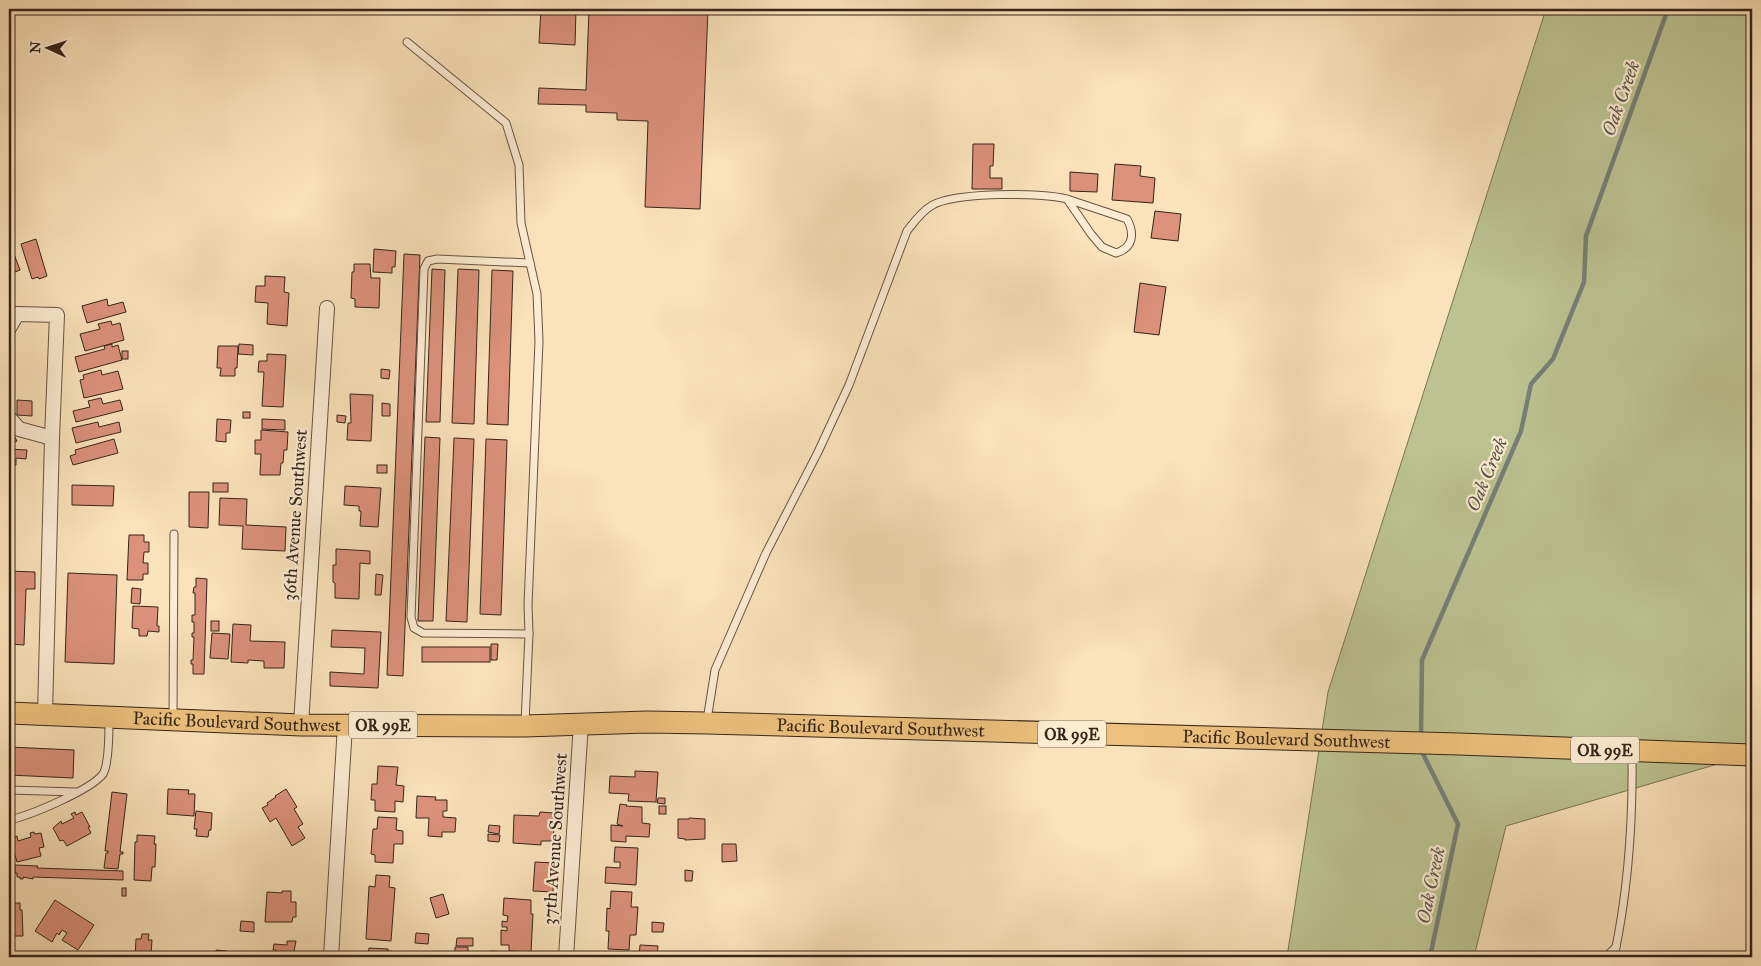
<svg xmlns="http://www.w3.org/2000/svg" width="1761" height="966" viewBox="0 0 1761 966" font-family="'IM FELL Great Primer',serif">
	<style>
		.green { fill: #bcc391; stroke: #797455 }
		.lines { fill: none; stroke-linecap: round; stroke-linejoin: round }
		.stream { stroke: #768078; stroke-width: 4.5 }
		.building { fill: #dc917b; stroke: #362519 }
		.service-casing { stroke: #675441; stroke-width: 9 }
		.minor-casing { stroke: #675441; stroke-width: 16 }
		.primary-casing { stroke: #362519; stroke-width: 23 }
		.service { stroke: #fcecd2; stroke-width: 7 }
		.minor { stroke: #fcecd2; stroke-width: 14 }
		.primary { stroke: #edc17d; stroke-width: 21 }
		.labels { text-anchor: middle; stroke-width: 4.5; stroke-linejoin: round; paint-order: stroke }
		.shield { fill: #fcecd2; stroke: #716150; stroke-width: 1 }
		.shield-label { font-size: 16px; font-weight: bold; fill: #362519 }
		.street-label { font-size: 18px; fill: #362519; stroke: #fcecd2 }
		.water-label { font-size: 19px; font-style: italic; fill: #565249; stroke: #fcecd2 }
	</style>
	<rect width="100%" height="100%" fill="#fae2ba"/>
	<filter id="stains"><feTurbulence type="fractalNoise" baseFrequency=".004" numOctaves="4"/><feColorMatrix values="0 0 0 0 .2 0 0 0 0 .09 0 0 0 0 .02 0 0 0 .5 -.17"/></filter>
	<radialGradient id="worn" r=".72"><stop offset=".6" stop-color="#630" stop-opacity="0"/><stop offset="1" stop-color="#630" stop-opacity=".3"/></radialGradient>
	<path class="green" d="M 1546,9 L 1752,9 L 1752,754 L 1506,826 L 1474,957 L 1287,957 L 1328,692 Z"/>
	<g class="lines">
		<g class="stream">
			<path d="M 1421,737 L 1422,660 L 1521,431 L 1531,384 L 1553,359 L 1584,282 L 1586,236 L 1668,9"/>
			<path d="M 1421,750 L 1458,824 L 1430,957"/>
		</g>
	</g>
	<g class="building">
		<path d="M 541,9 L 576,9 L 575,45 L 539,43 Z"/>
		<path d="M 589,9 L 708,9 L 700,209 L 645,207 L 648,121 L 617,120 L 617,113 L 586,112 L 586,105 L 538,104 L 539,88 L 586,90 Z"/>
		<path d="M 973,144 L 994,144 L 993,166 L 990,166 L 990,178 L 1002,178 L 1002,189 L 972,189 Z"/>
		<path d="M 1115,164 L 1141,166 L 1140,176 L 1155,178 L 1153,203 L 1112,200 Z"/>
		<path d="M 1070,172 L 1098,174 L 1097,192 L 1070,191 Z"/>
		<path d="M 1155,211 L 1181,214 L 1178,241 L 1151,238 Z"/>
		<path d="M 36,239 L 47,276 L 39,279 L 38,277 L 32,279 L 21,244 Z"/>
		<path d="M 9,241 L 20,270 L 10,274 L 9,270 Z"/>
		<path d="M 374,249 L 396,251 L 395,267 L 392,267 L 392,273 L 373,272 Z"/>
		<path d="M 404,254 L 420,255 L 403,676 L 387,675 Z"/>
		<path d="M 354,264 L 370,264 L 371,278 L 380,278 L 379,308 L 355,307 L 355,299 L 351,298 L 352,272 L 354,272 Z"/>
		<path d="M 432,269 L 445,270 L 440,422 L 426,422 Z"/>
		<path d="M 458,269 L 479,270 L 474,424 L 452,423 Z"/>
		<path d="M 492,270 L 513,271 L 508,425 L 487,424 Z"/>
		<path d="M 265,276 L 285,277 L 284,292 L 289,293 L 287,326 L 267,324 L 268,303 L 255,302 L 256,286 L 265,286 Z"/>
		<path d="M 1140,283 L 1166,287 L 1159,335 L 1134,332 Z"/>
		<path d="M 107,299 L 108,306 L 123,302 L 126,312 L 87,323 L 82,306 Z"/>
		<path d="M 111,321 L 112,325 L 120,323 L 124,340 L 85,351 L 80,334 L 100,329 L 98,324 Z"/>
		<path d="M 112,344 L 112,347 L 118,345 L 122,360 L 79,372 L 75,357 L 105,349 L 104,346 Z"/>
		<path d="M 239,344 L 253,345 L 253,355 L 238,354 Z"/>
		<path d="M 218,346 L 238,346 L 237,368 L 235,368 L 235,376 L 220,376 L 221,368 L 217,368 Z"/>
		<rect x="122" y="351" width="6" height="8"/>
		<path d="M 267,354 L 286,355 L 283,407 L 262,406 L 264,372 L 258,372 L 259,361 L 267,361 Z"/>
		<path d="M 381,369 L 390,370 L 389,379 L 381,378 Z"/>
		<path d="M 101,370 L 102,375 L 118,371 L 123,389 L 84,398 L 80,380 L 84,379 L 83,375 Z"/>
		<path d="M 350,394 L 373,395 L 371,441 L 347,440 L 348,423 L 351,423 Z"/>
		<path d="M 101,398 L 103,404 L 120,400 L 123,410 L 76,422 L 73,411 L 90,407 L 88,401 Z"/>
		<path d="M 17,400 L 32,401 L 32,416 L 17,415 Z"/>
		<path d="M 382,403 L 390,404 L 390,416 L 382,416 Z"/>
		<rect x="243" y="412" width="7" height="6"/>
		<path d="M 337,415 L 346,416 L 345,423 L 337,422 Z"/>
		<path d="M 217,419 L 231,420 L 230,433 L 226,433 L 226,442 L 216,441 Z"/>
		<path d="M 262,419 L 285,420 L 285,430 L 262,429 Z"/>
		<path d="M 98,422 L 99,427 L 119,422 L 121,432 L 76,443 L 72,428 Z"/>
		<path d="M 11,430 L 17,441 L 9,445 L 9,432 Z"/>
		<path d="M 261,430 L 288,432 L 287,450 L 284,450 L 283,463 L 281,463 L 280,475 L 260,475 L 261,454 L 255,454 L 255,440 L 261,440 Z"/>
		<path d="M 425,437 L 440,438 L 433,621 L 418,621 Z"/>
		<path d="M 454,438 L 474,439 L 467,622 L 446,621 Z"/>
		<path d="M 114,439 L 118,453 L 73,465 L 70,456 L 76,454 L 75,450 Z"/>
		<path d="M 486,439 L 507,440 L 501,615 L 480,614 Z"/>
		<path d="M 9,449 L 27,450 L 26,459 L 16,458 L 16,465 L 9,464 Z"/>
		<rect x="377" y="465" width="10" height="8"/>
		<rect x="213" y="483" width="15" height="9"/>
		<path d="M 72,485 L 114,486 L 113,506 L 72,505 Z"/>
		<path d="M 345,486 L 381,488 L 378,527 L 360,526 L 361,511 L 359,511 L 359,506 L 344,505 Z"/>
		<path d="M 189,492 L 209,492 L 208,528 L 189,527 Z"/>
		<path d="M 220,498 L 247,499 L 246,525 L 286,527 L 285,551 L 242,549 L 243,526 L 219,525 Z"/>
		<path d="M 129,535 L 144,535 L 144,542 L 149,542 L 149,552 L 144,552 L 143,563 L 148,563 L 148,574 L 143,574 L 143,580 L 127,580 Z"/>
		<path d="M 336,549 L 370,551 L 370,564 L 360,563 L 359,599 L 335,598 L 335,583 L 333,582 L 333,565 L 336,565 Z"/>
		<path d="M 9,571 L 35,572 L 35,589 L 26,589 L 24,645 L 9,644 Z"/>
		<path d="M 68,573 L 117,575 L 114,664 L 65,662 Z"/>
		<path d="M 376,574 L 383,575 L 381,595 L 375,595 Z"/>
		<path d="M 196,578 L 207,579 L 204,674 L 193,674 L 193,664 L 191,664 L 191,660 L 193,660 L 194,637 L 192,637 L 192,633 L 194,633 L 194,622 L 192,622 L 192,615 L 195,615 L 195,593 L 193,593 L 194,587 L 196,587 Z"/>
		<path d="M 132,588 L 141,589 L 140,604 L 131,603 Z"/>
		<path d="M 133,606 L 158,607 L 157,626 L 159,626 L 159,632 L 148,631 L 147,636 L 139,636 L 139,629 L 132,628 Z"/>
		<rect x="211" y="621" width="8" height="10"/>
		<path d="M 233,624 L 251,625 L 250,641 L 285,642 L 284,668 L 264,668 L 264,661 L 248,660 L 248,663 L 231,662 Z"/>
		<path d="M 332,630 L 381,632 L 378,688 L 330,686 L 330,672 L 364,674 L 365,648 L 331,647 Z"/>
		<path d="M 212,633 L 230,634 L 228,659 L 210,658 Z"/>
		<path d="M 491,644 L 498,644 L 497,660 L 491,660 Z"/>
		<rect x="422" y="647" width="68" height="15"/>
		<path d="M 9,747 L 74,750 L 73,778 L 9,775 Z"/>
		<path d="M 378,766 L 398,767 L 396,785 L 404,786 L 403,802 L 395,801 L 395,812 L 375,811 L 375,800 L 371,800 L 372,784 L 377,784 Z"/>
		<path d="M 635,771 L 658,772 L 656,802 L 628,801 L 629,794 L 609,793 L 610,776 L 635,777 Z"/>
		<path d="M 168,789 L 189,790 L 188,794 L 195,794 L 194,816 L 167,814 Z"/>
		<path d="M 286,789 L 297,807 L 294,809 L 303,824 L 298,827 L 305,838 L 292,846 L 276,818 L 270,822 L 262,808 L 268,805 L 267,803 L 276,797 L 275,796 Z"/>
		<path d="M 112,792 L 127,794 L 120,852 L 123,852 L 123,854 L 120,854 L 118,869 L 104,868 L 106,853 L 108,853 L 108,851 L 105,851 Z"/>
		<path d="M 417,796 L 436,797 L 435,800 L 447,800 L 447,811 L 443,811 L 443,817 L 456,818 L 455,832 L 442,832 L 442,837 L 428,836 L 429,818 L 416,818 Z"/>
		<path d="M 658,798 L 665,798 L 665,804 L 657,803 Z"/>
		<path d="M 620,804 L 627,805 L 626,806 L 642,807 L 642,823 L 650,824 L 649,837 L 626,836 L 626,842 L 611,841 L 611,825 L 623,826 L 617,824 Z"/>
		<rect x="659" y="806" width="7" height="8"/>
		<path d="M 196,811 L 212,813 L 211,830 L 209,830 L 208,837 L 196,836 L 197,829 L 194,829 Z"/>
		<path d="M 75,812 L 76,815 L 82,812 L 90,827 L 88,827 L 91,833 L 67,846 L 63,840 L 60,841 L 53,828 L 61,821 L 62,824 L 74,818 L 71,814 Z"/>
		<path d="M 540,812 L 555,813 L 553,841 L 541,841 L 541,845 L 513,843 L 514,815 L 539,816 Z"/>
		<path d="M 378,817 L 397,818 L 396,830 L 403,831 L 403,844 L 394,844 L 393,863 L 375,862 L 375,855 L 371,854 L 373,829 L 377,829 Z"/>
		<path d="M 689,818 L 705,819 L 705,839 L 685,840 L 685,839 L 678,838 L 678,819 L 689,819 Z"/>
		<path d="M 489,825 L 500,826 L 499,834 L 488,832 Z"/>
		<path d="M 34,832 L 35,834 L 41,833 L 44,847 L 39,848 L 41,856 L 17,862 L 15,855 L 11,856 L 9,840 L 17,836 L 18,841 L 31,837 L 30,833 Z"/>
		<path d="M 488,834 L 500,835 L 499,842 L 488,841 Z"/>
		<path d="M 137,835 L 155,836 L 154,844 L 156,844 L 155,867 L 152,867 L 151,881 L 134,880 L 135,842 L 137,842 Z"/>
		<path d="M 722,844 L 736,844 L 737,861 L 722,862 Z"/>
		<path d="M 615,847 L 638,848 L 636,885 L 605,883 L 606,867 L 620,868 L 620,862 L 614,862 Z"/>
		<path d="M 535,862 L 554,863 L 553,892 L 533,891 Z"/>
		<path d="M 15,865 L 38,866 L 37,868 L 123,871 L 123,880 L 33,877 L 33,879 L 23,877 L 23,879 L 20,879 L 20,877 L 17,877 L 17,873 L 15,873 Z"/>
		<path d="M 685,870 L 693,871 L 692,881 L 685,881 Z"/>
		<path d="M 376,875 L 390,876 L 389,887 L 395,888 L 391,941 L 366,939 L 369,886 L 375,887 Z"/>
		<rect x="122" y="888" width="4" height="8"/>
		<path d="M 282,891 L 291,891 L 291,902 L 296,902 L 296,917 L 293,917 L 292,922 L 265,922 L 267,892 L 282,893 Z"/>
		<path d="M 611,891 L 632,892 L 631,907 L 638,907 L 636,935 L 630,935 L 629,950 L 608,949 L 609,931 L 606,931 L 607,908 L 610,909 Z"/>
		<path d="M 443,894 L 449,914 L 436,918 L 430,898 Z"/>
		<path d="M 504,898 L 531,900 L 531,914 L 533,914 L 531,952 L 509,951 L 509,945 L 501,945 L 501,930 L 507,931 L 507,927 L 502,927 L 502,921 L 507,922 L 508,916 L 503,915 Z"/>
		<path d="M 55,900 L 94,925 L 78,950 L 62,940 L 67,933 L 62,930 L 59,935 L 57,933 L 52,942 L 35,931 Z"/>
		<path d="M 9,903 L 20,903 L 20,910 L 22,910 L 23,936 L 9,936 Z"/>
		<path d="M 241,921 L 254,922 L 254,932 L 240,931 Z"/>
		<path d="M 652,922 L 664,923 L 663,932 L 652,932 Z"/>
		<path d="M 416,933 L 429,934 L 428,944 L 415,943 Z"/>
		<path d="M 142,934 L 149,934 L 148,940 L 152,940 L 151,954 L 154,954 L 154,957 L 135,957 L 136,939 L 141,939 Z"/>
		<path d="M 457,938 L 473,938 L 473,946 L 456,946 Z"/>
		<path d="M 287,941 L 296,941 L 293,957 L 276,957 L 276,950 L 273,950 L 274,944 L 287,945 Z"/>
		<path d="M 640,945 L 658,946 L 657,957 L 639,957 Z"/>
		<path d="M 455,947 L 468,947 L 468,954 L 455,953 Z"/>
		<path d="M 369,948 L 388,949 L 388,951 L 398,952 L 398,957 L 368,957 Z"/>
		<path d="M 216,950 L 227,951 L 226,956 L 216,955 Z"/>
		<path d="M 490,951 L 511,952 L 510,957 L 489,957 Z"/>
		<path d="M 1673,953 L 1720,954 L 1720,957 L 1673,957 Z"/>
		<rect x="1722" y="954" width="21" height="3"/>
		<rect x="80" y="956" width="35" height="1"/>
	</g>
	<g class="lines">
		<g class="service-casing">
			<g id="service">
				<path d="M 407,42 L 506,123 L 519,165 L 521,223 L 537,294 L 539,341 L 528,605 L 529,634 L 525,723"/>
				<path d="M 529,634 L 423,633 L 414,628 L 411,617 L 424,269 L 428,261 L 437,259 L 530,263"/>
				<path d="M 173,717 L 174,534"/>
				<path d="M 707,720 L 715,670 L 766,553 L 818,452 L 849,385 L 907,231 C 914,222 921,212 931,206 C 952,192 1043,192 1067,199 L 1127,219 C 1135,234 1133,248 1116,253 L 1102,247 L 1091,234 L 1067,199"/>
				<path d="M 9,790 L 76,792"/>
				<path d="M 9,820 C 29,816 91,790 103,774 C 109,764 109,732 109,720"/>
				<path d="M 1606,957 L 1616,947"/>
				<path d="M 1614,957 C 1628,891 1633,821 1632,754"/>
			</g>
		</g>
		<g class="minor-casing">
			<g id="minor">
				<path d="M 9,328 L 17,314 L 57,315 L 52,438 L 19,429 L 9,418"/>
				<path d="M 45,714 L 52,438"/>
				<path d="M 301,725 L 327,308"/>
				<path d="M 331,957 L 345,725"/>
				<path d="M 566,957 L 581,723"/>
			</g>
		</g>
		<g class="primary-casing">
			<g id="primary">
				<path id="s1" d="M 9,713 L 301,725 L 525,726 L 647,722 L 707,723 L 1459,744 L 1752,755"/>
			</g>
		</g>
		<use href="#service" class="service"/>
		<use href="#minor" class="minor"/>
		<use href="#primary" class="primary"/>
	</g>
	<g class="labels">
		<g class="shield">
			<rect x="349" y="711.5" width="68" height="27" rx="4"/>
			<rect x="1038" y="720.5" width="68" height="27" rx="4"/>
			<rect x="1571" y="736.5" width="68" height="27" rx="4"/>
		</g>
		<g class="shield-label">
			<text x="383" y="731">OR 99E</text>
			<text x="1072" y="740">OR 99E</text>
			<text x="1605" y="756">OR 99E</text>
		</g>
		<g class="street-label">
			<text transform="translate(295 515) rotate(-86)" y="6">36th Avenue Southwest</text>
			<text dy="6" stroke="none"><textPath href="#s1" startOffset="228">Pacific Boulevard Southwest</textPath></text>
			<text dy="6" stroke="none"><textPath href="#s1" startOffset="872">Pacific Boulevard Southwest</textPath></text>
			<text dy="6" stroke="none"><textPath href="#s1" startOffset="1278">Pacific Boulevard Southwest</textPath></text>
			<text transform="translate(555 839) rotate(-86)" y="6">37th Avenue Southwest</text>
		</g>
		<g class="water-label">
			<text transform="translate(1620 98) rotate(-70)" y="7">Oak Creek</text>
			<text transform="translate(1486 474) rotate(-67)" y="7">Oak Creek</text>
			<text transform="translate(1430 885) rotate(-78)" y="7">Oak Creek</text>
		</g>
	</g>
	<rect width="1761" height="966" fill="none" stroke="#fae2ba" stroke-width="30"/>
	<rect x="10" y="10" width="1741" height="946" fill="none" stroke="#362519" stroke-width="2.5"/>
	<rect x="15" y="15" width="1731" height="936" fill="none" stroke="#362519"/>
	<g transform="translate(48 48) rotate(273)" stroke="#fcecd2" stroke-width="4" paint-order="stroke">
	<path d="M0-4L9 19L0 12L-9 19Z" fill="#362519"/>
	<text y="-8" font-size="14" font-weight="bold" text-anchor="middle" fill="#362519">N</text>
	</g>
	<rect width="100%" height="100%" filter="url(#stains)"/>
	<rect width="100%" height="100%" fill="url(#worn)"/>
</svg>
